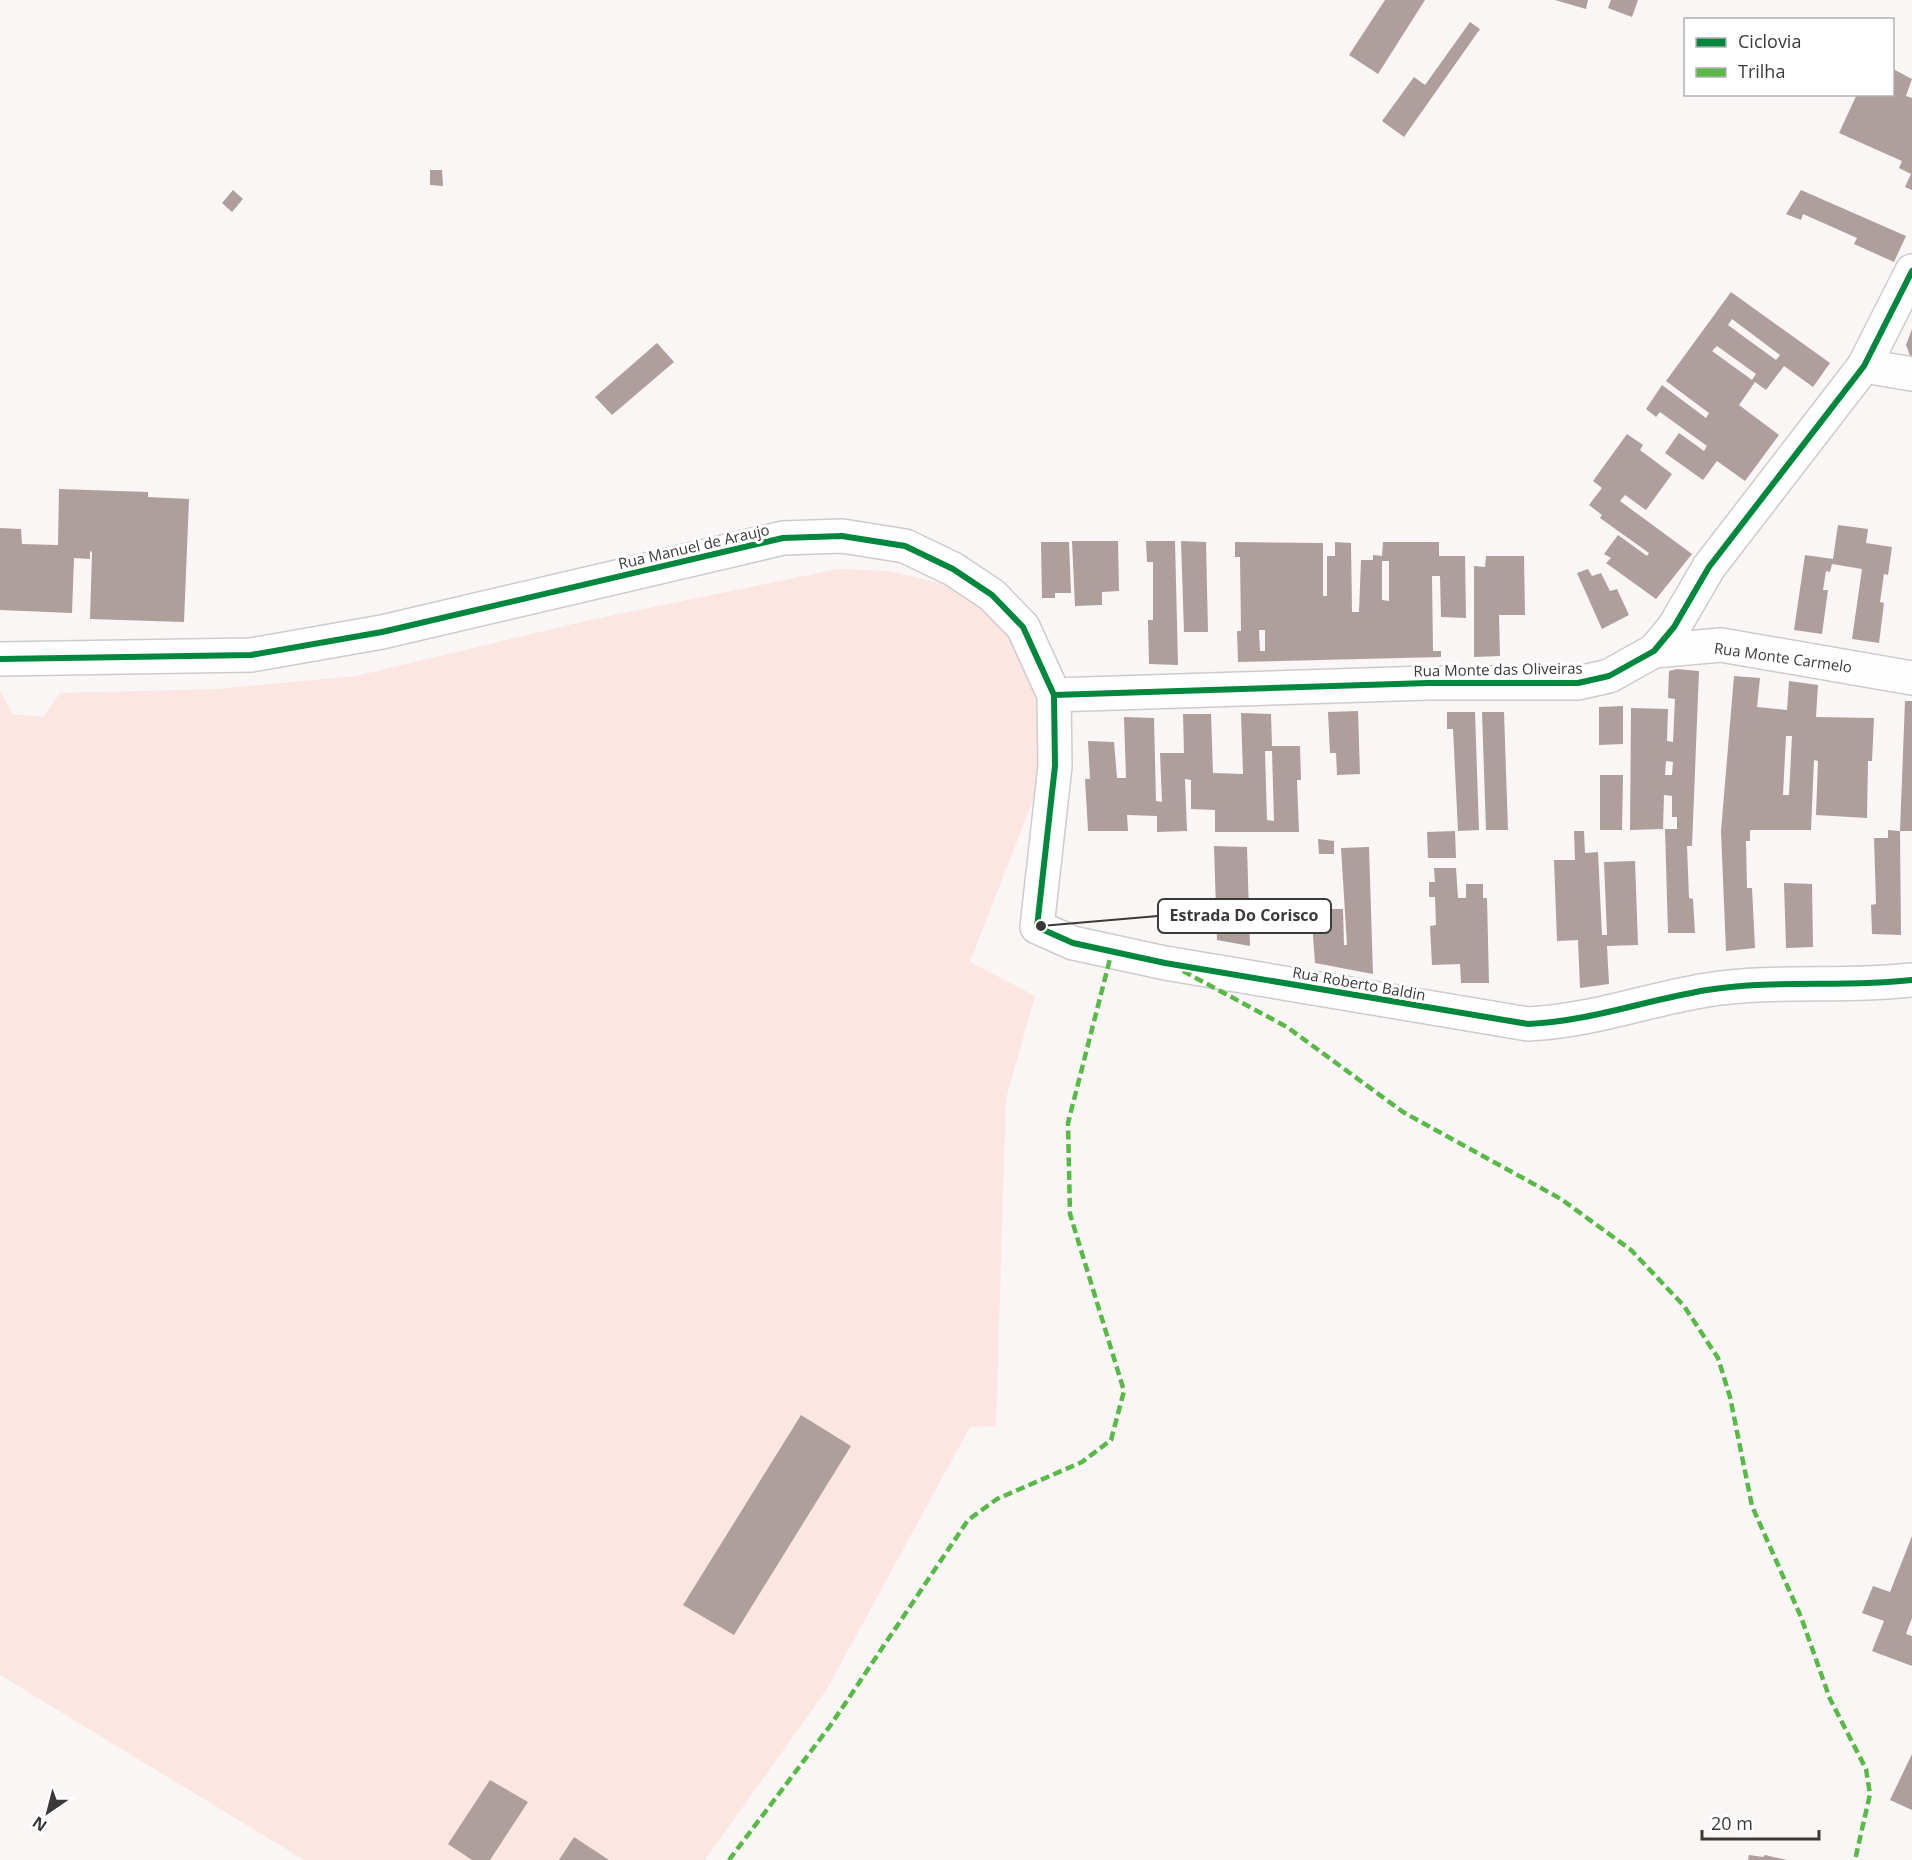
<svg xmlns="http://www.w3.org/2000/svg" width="1912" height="1860" viewBox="0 0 1912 1860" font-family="'Open Sans',sans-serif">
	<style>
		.green { fill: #fce6e2 }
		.building { fill: #ae9f9c; fill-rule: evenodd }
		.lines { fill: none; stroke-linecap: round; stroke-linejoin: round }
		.minor-casing { stroke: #cecbcb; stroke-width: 36 }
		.minor { stroke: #fefefe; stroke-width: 33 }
		.quiet { stroke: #58b947; stroke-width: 4.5; stroke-dasharray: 9 4.5; stroke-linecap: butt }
		.cycleway-casing { stroke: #fff; stroke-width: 10 }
		.cycleway { stroke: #00873e; stroke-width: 6 }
		.labels { text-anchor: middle; stroke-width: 6; stroke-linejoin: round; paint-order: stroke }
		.street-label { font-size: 15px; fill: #3c3a39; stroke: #fff }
		.leader { fill: none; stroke: #3c3a39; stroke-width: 2 }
		.callout-dot { fill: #3c3a39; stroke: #fff; stroke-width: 2 }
		.callout { fill: #fff; stroke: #3c3a39; stroke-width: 2 }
		.callout-label { font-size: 16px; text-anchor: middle; font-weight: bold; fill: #3c3a39 }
	</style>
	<rect width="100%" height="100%" fill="#faf6f6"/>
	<path class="green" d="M 838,569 L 889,571 L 943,584 L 999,620 L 1031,667 L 1044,725 L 1039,785 L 970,962 L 1035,996 L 1006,1099 L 996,1426 L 970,1427 L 827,1689 L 705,1860 L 304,1860 L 0,1675 L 0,691 L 13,714 L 43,717 L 60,693 L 217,689 L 356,676 L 590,620 Z"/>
	<g class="building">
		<path d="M 1385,0 L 1425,0 L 1378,74 L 1349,55 Z"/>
		<path d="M 1555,0 L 1588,0 L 1586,9 Z"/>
		<path d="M 1611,0 L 1638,0 L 1632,17 L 1608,8 Z"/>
		<path d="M 1470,22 L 1480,29 L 1404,137 L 1382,121 L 1414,77 L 1425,85 Z"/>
		<path d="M 1893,69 L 1912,79 L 1906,96 L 1912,98 L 1912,190 L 1905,187 L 1911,174 L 1899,168 L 1902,161 L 1839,133 L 1857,94 L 1893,94 Z"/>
		<path d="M 430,170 L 442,170 L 443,186 L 430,185 Z"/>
		<path d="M 233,190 L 243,199 L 232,212 L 222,203 Z"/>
		<path d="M 1801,190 L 1906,236 L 1894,262 L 1854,244 L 1857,238 L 1803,214 L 1801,220 L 1786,214 Z"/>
		<path d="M 1731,292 L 1830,363 L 1813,387 L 1784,366 L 1766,390 L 1755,382 L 1739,405 L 1779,435 L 1745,481 L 1717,461 L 1703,480 L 1665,453 L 1679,433 L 1704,451 L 1707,446 L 1660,412 L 1656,417 L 1646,409 L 1662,385 L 1706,418 L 1709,413 L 1666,381 ZM 1732,319 L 1780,355 L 1776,360 L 1747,339 L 1728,325 ZM 1717,346 L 1756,374 L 1752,380 L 1712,351 Z"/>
		<path d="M 1912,329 L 1912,361 L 1906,345 Z"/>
		<path d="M 657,343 L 674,362 L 612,415 L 595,397 Z"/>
		<path d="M 1627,434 L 1643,445 L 1640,450 L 1672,474 L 1646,510 L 1625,495 L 1620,501 L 1692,554 L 1656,599 L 1606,563 L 1611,558 L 1604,554 L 1618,535 L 1647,556 L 1649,553 L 1600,518 L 1602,515 L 1589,505 L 1602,488 L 1593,481 Z"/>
		<path d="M 59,489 L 148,492 L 148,497 L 189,499 L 184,622 L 90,619 L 92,552 L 90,551 L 90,559 L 74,558 L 72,613 L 0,610 L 0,528 L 21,529 L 22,544 L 58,545 Z"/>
		<path d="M 1838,525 L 1868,529 L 1866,543 L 1892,547 L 1888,575 L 1884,574 L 1880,602 L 1884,603 L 1879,643 L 1852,639 L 1862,569 L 1832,564 L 1830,572 L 1826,571 L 1823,590 L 1828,590 L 1822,634 L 1794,630 L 1805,555 L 1833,559 Z"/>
		<path d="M 1072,541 L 1118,541 L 1119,591 L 1102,592 L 1102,605 L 1075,606 Z"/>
		<path d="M 1146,541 L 1175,541 L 1178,665 L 1149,664 L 1148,620 L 1153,620 L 1153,562 L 1147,562 Z"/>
		<path d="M 1181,541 L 1206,542 L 1208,632 L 1184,632 Z"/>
		<path d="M 1041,542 L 1069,542 L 1071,593 L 1055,593 L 1055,598 L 1042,598 Z"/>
		<path d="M 1235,542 L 1323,543 L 1323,596 L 1327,596 L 1327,556 L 1335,556 L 1335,542 L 1351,543 L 1352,612 L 1359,612 L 1361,560 L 1373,560 L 1373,555 L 1382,556 L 1383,542 L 1439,542 L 1439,556 L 1465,556 L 1466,618 L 1441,617 L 1440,576 L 1432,576 L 1433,651 L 1441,651 L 1441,657 L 1238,662 L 1237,631 L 1241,631 L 1240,557 L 1235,557 ZM 1382,561 L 1389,561 L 1389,601 L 1382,600 ZM 1259,630 L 1265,630 L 1265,651 L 1260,651 Z"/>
		<path d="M 1486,556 L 1524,556 L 1525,615 L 1499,615 L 1500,656 L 1474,657 L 1474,566 L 1485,567 Z"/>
		<path d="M 1588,569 L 1592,576 L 1601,573 L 1610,591 L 1617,589 L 1629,615 L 1602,629 L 1577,573 Z"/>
		<path d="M 1677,669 L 1699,671 L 1692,846 L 1687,846 L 1689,898 L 1693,899 L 1695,933 L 1668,933 L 1665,829 L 1677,829 L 1677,817 L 1672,817 L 1672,796 L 1664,795 L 1663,829 L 1630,830 L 1631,708 L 1668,709 L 1667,741 L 1673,742 L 1675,699 L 1668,698 L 1669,671 ZM 1666,761 L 1673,762 L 1672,775 L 1665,775 Z"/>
		<path d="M 1734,676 L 1760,678 L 1757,707 L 1787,710 L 1789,681 L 1818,685 L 1816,717 L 1874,718 L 1872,761 L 1868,761 L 1867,818 L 1816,815 L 1818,761 L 1814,760 L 1811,830 L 1750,830 L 1750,841 L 1746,841 L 1747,888 L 1752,888 L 1755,948 L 1726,951 L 1721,831 ZM 1786,736 L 1792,736 L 1789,795 L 1783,795 Z"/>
		<path d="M 1905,701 L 1912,701 L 1912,831 L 1900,831 Z"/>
		<path d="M 1623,706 L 1623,744 L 1599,745 L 1599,707 Z"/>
		<path d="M 1358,711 L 1360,774 L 1337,775 L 1336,753 L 1330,753 L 1328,712 Z"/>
		<path d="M 1447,712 L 1475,712 L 1479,830 L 1458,831 L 1453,729 L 1447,729 Z"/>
		<path d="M 1482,712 L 1504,712 L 1508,830 L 1486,830 Z"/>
		<path d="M 1241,713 L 1271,714 L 1272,746 L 1300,746 L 1301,780 L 1297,780 L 1299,832 L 1215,832 L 1215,810 L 1191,809 L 1191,780 L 1185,779 L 1187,831 L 1157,832 L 1157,816 L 1127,815 L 1128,831 L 1088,831 L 1085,779 L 1090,779 L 1088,741 L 1114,742 L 1117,778 L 1126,778 L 1124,717 L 1154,718 L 1156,801 L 1162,802 L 1160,753 L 1184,753 L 1183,714 L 1211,714 L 1213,773 L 1243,774 ZM 1265,751 L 1272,751 L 1274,821 L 1267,820 Z"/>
		<path d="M 1600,775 L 1623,775 L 1622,830 L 1600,830 Z"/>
		<path d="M 1888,830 L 1900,831 L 1901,935 L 1872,934 L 1871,905 L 1876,904 L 1874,838 L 1888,838 Z"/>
		<path d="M 1455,831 L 1456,858 L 1428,858 L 1427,832 Z"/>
		<path d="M 1574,831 L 1584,831 L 1585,853 L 1598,852 L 1602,935 L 1607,935 L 1604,862 L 1635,861 L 1638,945 L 1607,946 L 1609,984 L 1580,988 L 1578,940 L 1557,941 L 1554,860 L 1575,860 Z"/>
		<path d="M 1318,839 L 1334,841 L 1334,854 L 1319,854 Z"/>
		<path d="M 1214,846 L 1247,847 L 1250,946 L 1217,940 Z"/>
		<path d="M 1369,847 L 1373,974 L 1315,963 L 1312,923 L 1318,923 L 1318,909 L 1343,909 L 1344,945 L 1347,945 L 1341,848 Z"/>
		<path d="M 1434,868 L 1456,868 L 1458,898 L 1466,898 L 1466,884 L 1483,884 L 1483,898 L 1487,898 L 1489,983 L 1461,983 L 1460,964 L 1432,965 L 1430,926 L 1436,925 L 1435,897 L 1429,897 L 1429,882 L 1435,882 Z"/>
		<path d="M 1784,883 L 1812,884 L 1813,947 L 1786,948 Z"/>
		<path d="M 801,1415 L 851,1446 L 734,1635 L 683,1605 Z"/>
		<path d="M 1912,1536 L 1912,1618 L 1906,1634 L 1912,1636 L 1912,1666 L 1872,1651 L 1884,1621 L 1862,1613 L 1873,1586 L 1890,1592 Z"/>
		<path d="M 1912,1754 L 1912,1810 L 1890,1800 Z"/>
		<path d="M 490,1780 L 528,1802 L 490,1860 L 472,1860 L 448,1844 Z"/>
		<path d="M 574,1837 L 609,1860 L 559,1860 Z"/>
		<path d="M 1749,1855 L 1763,1857 L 1765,1855 L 1787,1860 L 1748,1860 Z"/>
	</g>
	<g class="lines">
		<g class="minor-casing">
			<g id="minor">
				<path d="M 1864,366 L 1912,374"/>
				<path d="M 1654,651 L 1721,645 L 1912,678"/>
				<path d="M 0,659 L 251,655 L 382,632 L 783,538 L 842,536 L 905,546 L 953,569 L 992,595 L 1023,627 L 1054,695 L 1055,766 L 1037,927 L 1073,943 L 1165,963 L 1528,1024 C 1592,1021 1645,1000 1707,990 C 1775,979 1844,988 1912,980"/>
				<path d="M 1054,695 L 1428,683 L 1578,683 L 1609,676 L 1654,651 L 1674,627 L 1709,567 L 1864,366 L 1912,271"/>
			</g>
		</g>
		<use href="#minor" class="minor"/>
		<g class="quiet">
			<path d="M 1183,971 L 1287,1027 L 1403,1112 L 1561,1199 L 1631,1250 L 1684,1306 L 1718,1358 L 1730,1397 L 1752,1506 L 1801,1617 L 1830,1699 L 1866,1769 L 1870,1794 L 1855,1860"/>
			<path d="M 729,1860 L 830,1726 L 968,1520 L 997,1499 L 1082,1462 L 1111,1440 L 1124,1391 L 1070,1214 L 1068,1123 L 1112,951"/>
		</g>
		<g class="cycleway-casing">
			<g id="cycleway">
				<path d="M 0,659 L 251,655 L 382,632 L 783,538 L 842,536 L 905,546 L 953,569 L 992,595 L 1023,627 L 1054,695 L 1055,766 L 1037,927 L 1073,943 L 1165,963 L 1528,1024 C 1592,1021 1645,1000 1707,990 C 1775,979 1844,988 1912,980"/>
				<path d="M 1054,695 L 1428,683 L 1578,683 L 1609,676 L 1654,651 L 1674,627 L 1709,567 L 1864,366 L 1912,271"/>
			</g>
		</g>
		<use href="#cycleway" class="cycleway"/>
	</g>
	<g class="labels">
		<g class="street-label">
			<text transform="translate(694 547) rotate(-13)" y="5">Rua Manuel de Araujo</text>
			<text transform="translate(1783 658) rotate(8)" y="5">Rua Monte Carmelo</text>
			<text transform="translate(1498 670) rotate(-1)" y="5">Rua Monte das Oliveiras</text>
			<text transform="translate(1359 984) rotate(10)" y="5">Rua Roberto Baldin</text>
		</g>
	</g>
	<path class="leader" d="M1041 926L1158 916"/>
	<circle class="callout-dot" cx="1041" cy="926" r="6"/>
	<rect class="callout" x="1158" y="899" width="173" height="34" rx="6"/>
	<g class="callout-label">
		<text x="1244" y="921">Estrada Do Corisco</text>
	</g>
	<rect x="1684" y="18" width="210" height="78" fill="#ffffff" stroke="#b1b0b0" stroke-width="1.5"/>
	<rect x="1696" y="38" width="30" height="9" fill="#00873e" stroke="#b1b0b0" stroke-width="1.5"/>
	<text x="1738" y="48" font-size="18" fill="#3c3a39">Ciclovia</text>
	<rect x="1696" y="68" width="30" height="9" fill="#58b947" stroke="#b1b0b0" stroke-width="1.5"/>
	<text x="1738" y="78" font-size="18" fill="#3c3a39">Trilha</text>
	<g transform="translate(48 1812) rotate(215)" stroke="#ffffff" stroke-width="4.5" paint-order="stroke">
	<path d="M0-4.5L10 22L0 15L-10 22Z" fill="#3c3a39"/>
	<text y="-9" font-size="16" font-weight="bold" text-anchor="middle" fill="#3c3a39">N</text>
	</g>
	<path d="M1702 1830v9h117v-9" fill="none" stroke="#3c3a39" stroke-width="3"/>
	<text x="1711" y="1830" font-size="18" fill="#3c3a39" stroke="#ffffff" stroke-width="4.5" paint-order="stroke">20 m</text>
</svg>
